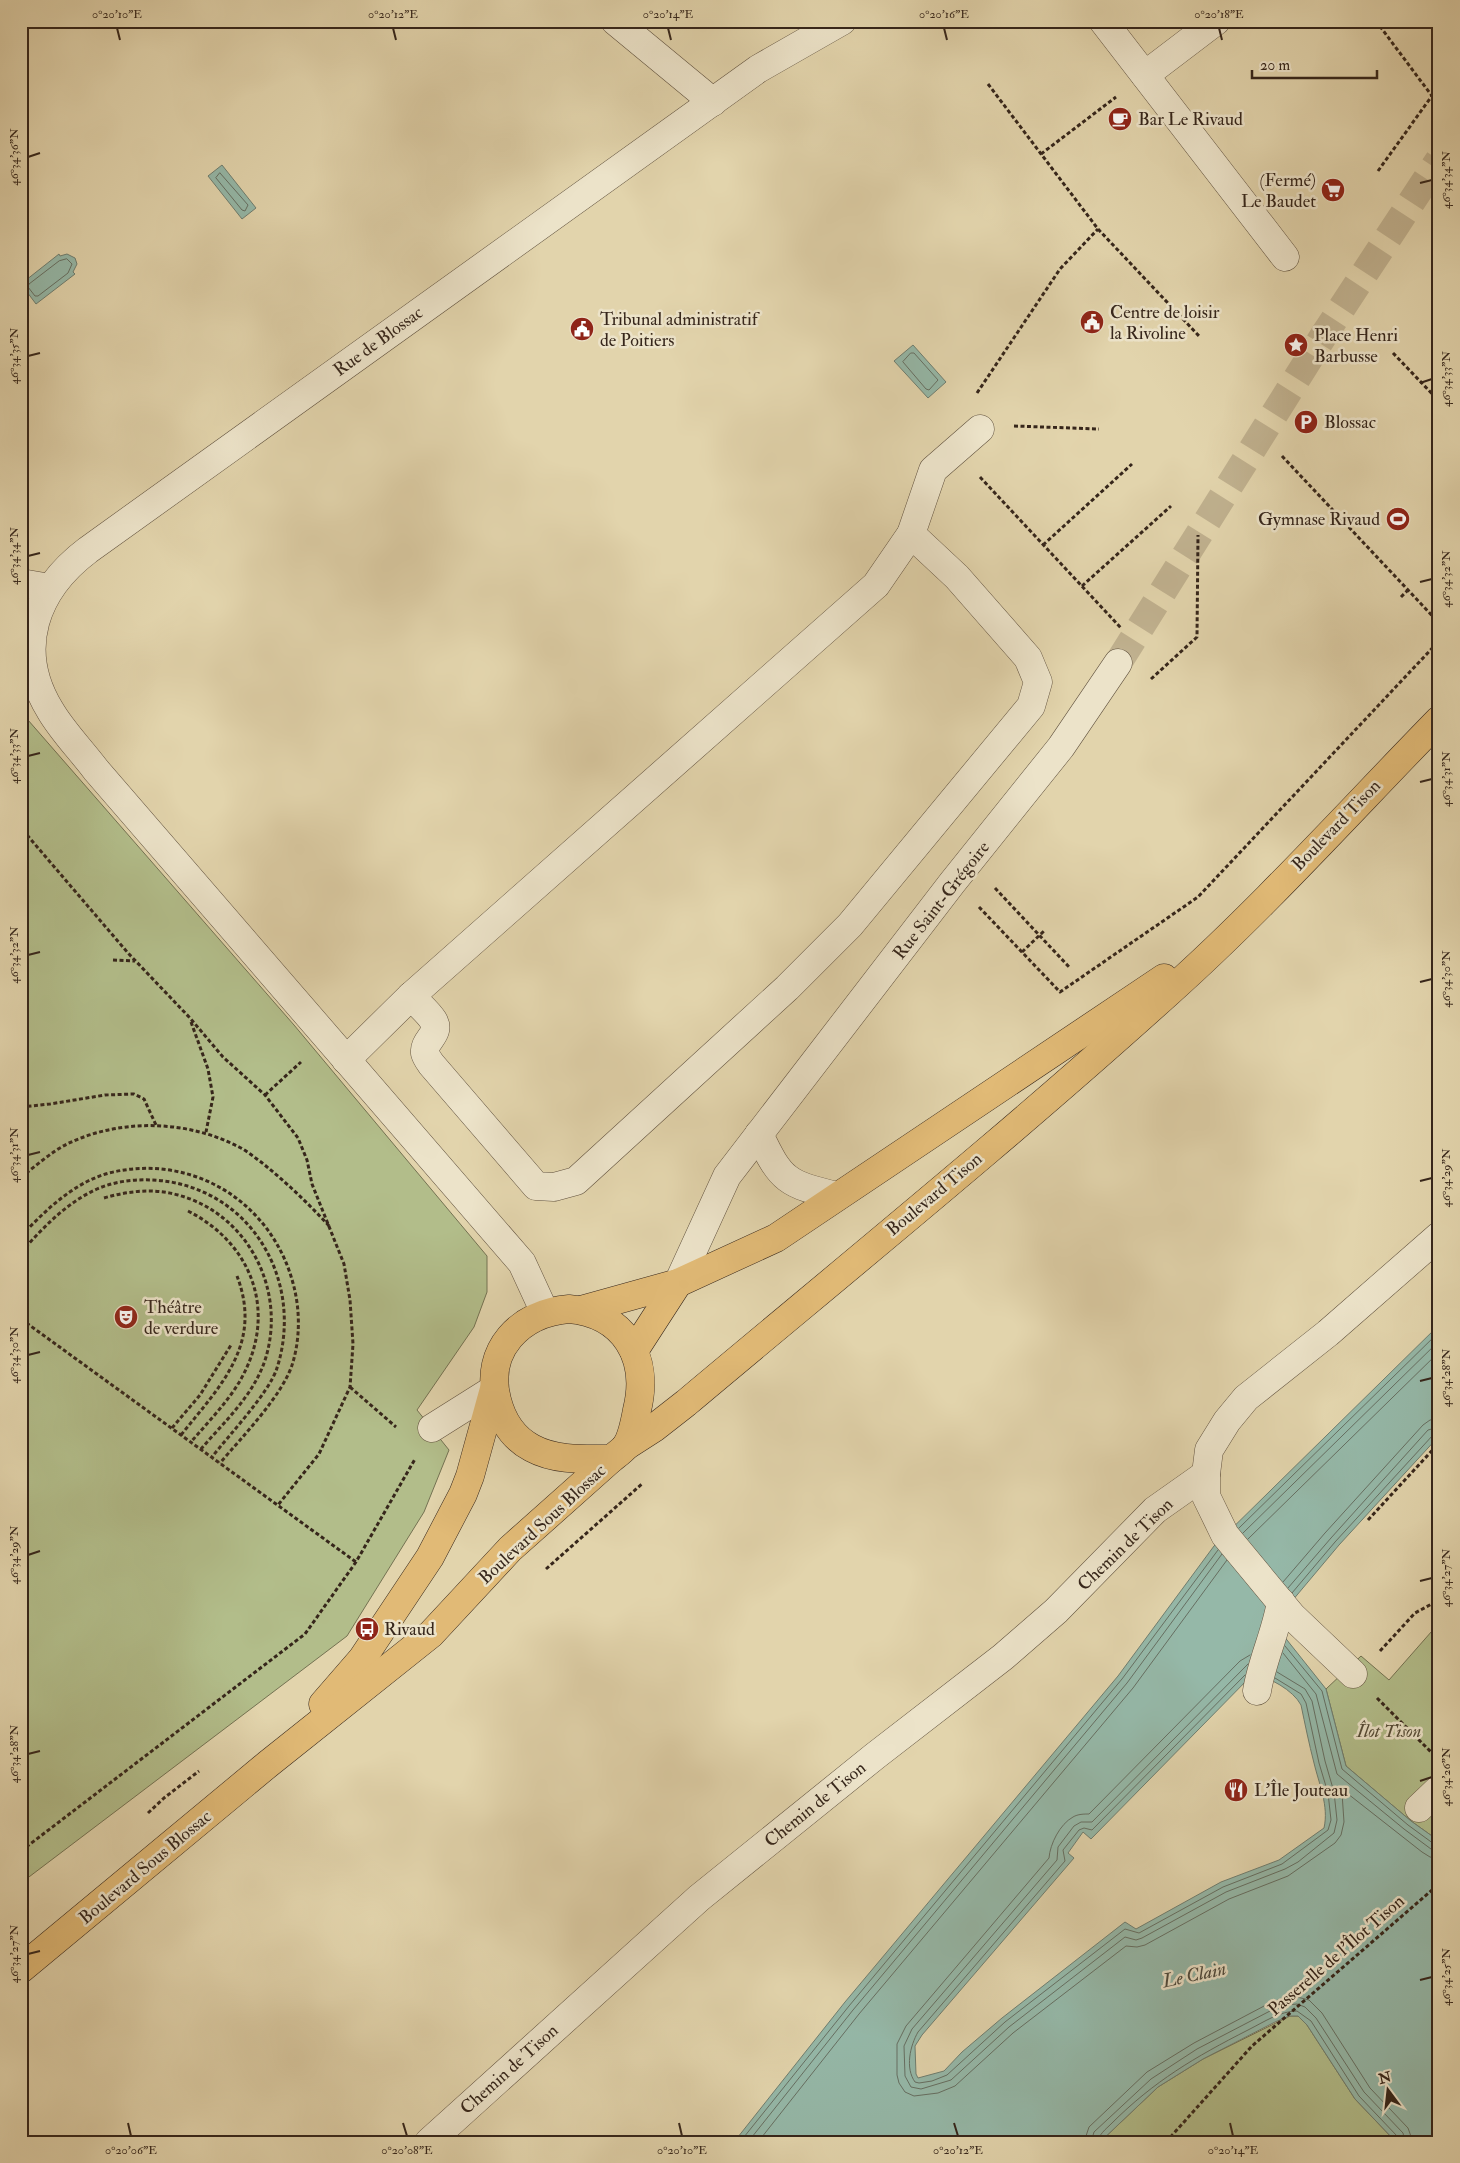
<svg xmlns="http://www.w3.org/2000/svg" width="1460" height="2163" viewBox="0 0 1460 2163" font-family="'IM FELL Double Pica',serif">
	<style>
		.green { fill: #b2bd8a; stroke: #747252 }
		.water { fill: #95b8a8; stroke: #6f7e70; fill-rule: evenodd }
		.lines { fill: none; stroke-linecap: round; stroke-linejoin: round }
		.shore { stroke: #666f62; stroke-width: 1 }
		.minor-tunnel { stroke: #c0b18f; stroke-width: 28; stroke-dasharray: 28 14; stroke-linecap: butt }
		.minor-casing { stroke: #61523f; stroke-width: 29 }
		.major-casing { stroke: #36261b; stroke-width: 29 }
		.path { stroke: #36261b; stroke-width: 3; stroke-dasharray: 4 2.5; stroke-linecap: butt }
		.minor { stroke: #ece3c9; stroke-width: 28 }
		.major { stroke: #e1ba76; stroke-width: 28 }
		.ticks { fill: none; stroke: #36261b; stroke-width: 2 }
		.labels { text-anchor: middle; stroke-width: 5; stroke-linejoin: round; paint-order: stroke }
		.poi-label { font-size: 18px; fill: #36261b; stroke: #ece3c9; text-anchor: start }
		.street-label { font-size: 18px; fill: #36261b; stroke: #ece3c9 }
		.park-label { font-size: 18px; font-style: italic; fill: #554c37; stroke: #ece3c9 }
		.water-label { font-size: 19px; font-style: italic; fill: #4e4a3e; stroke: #ece3c9 }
		.neatline { fill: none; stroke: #36261b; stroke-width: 2 }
		.ticks-label { font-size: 12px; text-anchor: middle; fill: #36261b }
	</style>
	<rect width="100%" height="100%" fill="#e2d4ac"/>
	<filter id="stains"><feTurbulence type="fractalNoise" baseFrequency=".004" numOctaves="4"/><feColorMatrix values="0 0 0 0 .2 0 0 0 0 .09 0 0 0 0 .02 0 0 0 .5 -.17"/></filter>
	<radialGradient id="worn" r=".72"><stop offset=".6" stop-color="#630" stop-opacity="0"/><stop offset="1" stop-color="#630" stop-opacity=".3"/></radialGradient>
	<g class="green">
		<path d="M 21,712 L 294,1025 L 487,1256 L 487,1292 L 474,1327 L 417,1410 L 449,1450 L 424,1512 L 347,1636 L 21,1883 Z"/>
		<path d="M 1439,1623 L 1439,1841 L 1411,1821 L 1346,1766 L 1326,1689 L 1361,1656 L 1389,1680 Z"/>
		<path d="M 1290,2016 L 1298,2016 L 1307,2025 L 1355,2099 L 1396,2142 L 1100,2142 L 1158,2087 L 1203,2059 Z"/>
	</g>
	<g class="water">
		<path d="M 222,165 L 256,208 L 242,219 L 208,176 Z"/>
		<path d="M 59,254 L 60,256 L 67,254 L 75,258 L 77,264 L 73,272 L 75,274 L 36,304 L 21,284 Z"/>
		<path d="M 913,345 L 946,382 L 928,398 L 894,361 Z"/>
		<path d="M 1439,1325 L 1439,1436 L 1339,1545 L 1292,1601 L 1283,1635 L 1326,1689 L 1346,1766 L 1411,1821 L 1439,1841 L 1439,2142 L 1396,2142 L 1355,2099 L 1307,2025 L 1298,2016 L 1289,2016 L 1275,2022 L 1203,2059 L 1158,2087 L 1100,2142 L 734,2142 L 845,2002 L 1118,1676 L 1214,1546 ZM 1253,1674 C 1269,1677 1293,1690 1301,1705 C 1305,1724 1309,1744 1314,1763 C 1319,1784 1329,1806 1324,1828 L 1279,1860 L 1221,1882 L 1136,1929 L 1125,1922 L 1002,2018 L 962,2052 L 944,2071 L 918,2078 L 916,2074 L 915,2046 L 922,2035 L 1074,1858 L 1068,1853 L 1083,1832 L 1091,1839 Z"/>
	</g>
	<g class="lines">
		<g class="shore">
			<path d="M 220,173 L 248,205 L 245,211 L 242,210 L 216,178 Z"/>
			<path d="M 67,259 L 72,264 L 68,273 L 38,296 L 35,296 L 28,287 L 29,284 L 59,261 Z"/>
			<path d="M 911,353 L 914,353 L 938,380 L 929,390 L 926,389 L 903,362 Z"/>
			<path d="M 1239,1528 L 1439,1332"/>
			<path d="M 1243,1533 L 1439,1341"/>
			<path d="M 1248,1539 L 1439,1352"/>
			<path d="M 1283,1582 L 1325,1533 L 1423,1425 L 1430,1420 L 1439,1419"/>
			<path d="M 1288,1588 L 1331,1538 L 1428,1430 L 1439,1427"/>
			<path d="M 1292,1593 L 1335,1542 L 1433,1435 L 1439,1433"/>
			<path d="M 1285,1646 L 1322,1691 L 1342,1769 L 1408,1825 L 1434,1844 L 1439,1845"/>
			<path d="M 1283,1653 L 1316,1694 L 1337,1774 L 1404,1829 L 1431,1849 L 1439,1851"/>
			<path d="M 1250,1655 L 1240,1661 L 1089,1814 C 1084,1814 1078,1814 1073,1817 C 1060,1824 1050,1844 1049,1858 L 906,2026 L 897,2044 L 897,2075 L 899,2083 L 905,2092 L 914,2096 L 938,2093 L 955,2086 L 1013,2033 L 1126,1946 L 1137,1947 L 1145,1945 L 1229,1899 L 1288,1876 L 1335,1843 L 1341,1835 L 1344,1822 L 1342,1793 L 1343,1790 L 1422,1852 L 1430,1857 L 1439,1858"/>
			<path d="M 1248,1664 L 1092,1822 L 1081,1822 L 1074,1826 L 1058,1847 L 1057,1860 L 912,2029 L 904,2046 L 905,2076 L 911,2087 L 921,2089 L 951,2080 L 1009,2027 L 1125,1937 L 1136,1940 L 1142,1938 L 1226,1892 L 1285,1869 L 1298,1862 L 1334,1833 L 1337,1820 L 1334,1792 L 1325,1761 L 1312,1701 L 1305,1689 L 1277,1672"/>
			<path d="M 1245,1675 L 1092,1830 L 1084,1828 L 1079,1830 L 1063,1850 L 1065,1861 L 918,2032 C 910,2046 905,2068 915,2082 L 919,2083 L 932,2081 L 947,2075 L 1005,2022 L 1125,1929 L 1139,1933 L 1223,1887 L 1282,1864 L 1328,1830 L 1331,1820 L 1328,1793 L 1319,1763 L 1306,1703 L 1301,1694 L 1275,1678"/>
			<path d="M 740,2142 L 849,2006 L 1122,1679 L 1218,1550"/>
			<path d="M 748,2142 L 853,2010 L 1127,1683 L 1222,1554"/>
			<path d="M 758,2142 L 859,2014 L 1133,1688 L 1227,1560"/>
			<path d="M 1084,2142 L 1089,2127 L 1147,2072 L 1194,2043 L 1266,2005 L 1285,1997 L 1297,1997 L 1309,2000 L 1322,2013 L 1370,2088 L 1408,2128 L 1413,2142"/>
			<path d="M 1091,2142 L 1094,2132 L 1151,2079 L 1197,2049 L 1270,2011 L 1287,2005 L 1297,2004 L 1305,2007 L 1316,2018 L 1364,2092 L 1403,2133 L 1405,2142"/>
			<path d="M 1098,2142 C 1098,2135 1106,2129 1111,2124 C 1154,2081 1195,2057 1248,2030 C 1264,2022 1280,2011 1297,2011 L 1311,2021 L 1359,2096 L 1397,2136 L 1399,2142"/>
		</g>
		<path class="minor-tunnel" d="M 1118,663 L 1324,335 L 1439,160"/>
		<g class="minor-casing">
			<g id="minor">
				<path d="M 615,21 L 713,102"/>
				<path d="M 1103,21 L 1285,257"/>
				<path d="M 1145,75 L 1216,21"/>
				<path d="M 21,583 L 50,588"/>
				<path d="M 411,996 C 418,1004 428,1012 433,1020 C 442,1034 423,1040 425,1053 C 426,1057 429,1061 431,1064 L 536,1186 L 554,1187 L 576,1181 L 787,988 L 850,925 L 1031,706 L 1038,682 L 1028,658 L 957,577 L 911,534"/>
				<path d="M 346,1060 L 411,996 L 876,585 L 911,534 L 933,470 L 980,429"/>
				<path d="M 759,1134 C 781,1181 787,1184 837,1196"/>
				<path d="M 678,1283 L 727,1176 L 952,883 L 1061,747 L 1118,663"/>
				<path d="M 545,1313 L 522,1263 L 96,770 C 81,750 62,731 50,710 C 13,649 35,590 88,550 L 758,69 L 842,21"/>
				<path d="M 432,1428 L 494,1389"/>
				<path d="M 1353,1674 L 1292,1616 L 1225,1535 L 1206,1496 L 1206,1474 L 1209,1450 L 1227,1421 L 1246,1398 L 1328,1333 L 1439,1236"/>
				<path d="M 1257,1691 C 1262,1660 1276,1633 1281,1602"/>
				<path d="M 1419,1808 L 1439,1789"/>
				<path d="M 429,2142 L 699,1898 L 875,1756 L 1003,1657 L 1056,1611 L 1155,1510 L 1206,1474"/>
			</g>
		</g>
		<g class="major-casing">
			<g id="major">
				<path d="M 569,1309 C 624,1314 650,1357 637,1410 C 635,1421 632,1437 626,1446 C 622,1451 616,1455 611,1459 C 585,1459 556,1461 532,1448 C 513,1438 502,1420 497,1400 C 484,1350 520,1313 569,1309 Z"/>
				<path d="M 581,1310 L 678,1283 L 776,1238 L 1164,978"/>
				<path d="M 634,1351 L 678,1283"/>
				<path d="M 626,1446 L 654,1428 L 686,1403 C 848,1267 1012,1134 1169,992 C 1264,907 1350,811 1439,720"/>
				<path d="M 323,1704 L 362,1659 L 430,1557 L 463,1494 L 470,1476 L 494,1389"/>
				<path d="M 21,1969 L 268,1764 L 431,1634 L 510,1549 L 611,1459"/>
			</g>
		</g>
		<g class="path">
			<path d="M 1376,21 L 1432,96"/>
			<path d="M 988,84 L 1098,229 L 1199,336"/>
			<path d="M 1041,154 L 1116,97"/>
			<path d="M 1378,171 L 1439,86"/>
			<path d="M 1393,353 L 1439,401"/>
			<path d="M 977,393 L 1060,269 L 1098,229"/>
			<path d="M 1014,426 L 1099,429"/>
			<path d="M 1282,456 L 1439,623"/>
			<path d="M 980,477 L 1121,628"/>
			<path d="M 1043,545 L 1132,464"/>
			<path d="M 1082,586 L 1171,506"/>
			<path d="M 1401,597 L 1408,590"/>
			<path d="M 1151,679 L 1197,637 L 1198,535"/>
			<path d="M 21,833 L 27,835 L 21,842"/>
			<path d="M 27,835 L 128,953 L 190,1018 L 223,1057 L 265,1095 L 298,1138 L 307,1160 L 312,1184 L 344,1264 L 350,1300 L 353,1344 L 350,1387 L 319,1454 L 278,1505"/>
			<path d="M 995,888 L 1070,968"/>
			<path d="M 979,907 L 1060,992 L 1198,897 L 1439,641"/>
			<path d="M 1022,952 L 1044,931"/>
			<path d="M 113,960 L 135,961"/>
			<path d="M 191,1022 L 208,1069 L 213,1097 L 206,1132"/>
			<path d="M 265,1095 L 301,1062"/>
			<path d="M 21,1107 L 50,1104 L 105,1095 L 134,1094 L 144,1099 L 156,1125"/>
			<path d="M 21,1177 C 36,1166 51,1152 67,1144 C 121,1118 187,1120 239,1147 C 247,1151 254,1157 261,1162 C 286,1182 308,1203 330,1227"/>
			<path d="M 104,1198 C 128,1191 153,1188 178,1195 C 248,1214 286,1289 266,1357 C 255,1394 225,1421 201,1449"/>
			<path d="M 188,1211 C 253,1244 278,1313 241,1379 C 228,1402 208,1422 191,1442"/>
			<path d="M 21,1236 C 46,1210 73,1183 109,1173 C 194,1152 274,1204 294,1287 C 300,1311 300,1338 293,1362 C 284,1394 242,1437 220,1463"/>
			<path d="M 21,1252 C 44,1227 66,1203 97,1189 C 120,1179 147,1178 171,1182 C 258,1198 303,1287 277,1368 C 269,1393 229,1435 212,1457"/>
			<path d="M 21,1319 L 356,1562"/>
			<path d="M 350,1387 L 396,1427"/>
			<path d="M 172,1428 L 200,1395 L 231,1345"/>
			<path d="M 181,1435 C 221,1385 263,1344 237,1276"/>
			<path d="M 1368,1520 L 1439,1443"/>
			<path d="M 546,1569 L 643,1483"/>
			<path d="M 1380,1651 L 1415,1613 L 1439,1600"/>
			<path d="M 1377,1698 L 1433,1754"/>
			<path d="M 1433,1753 L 1439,1748"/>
			<path d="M 148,1813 L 164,1798 L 199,1771"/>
			<path d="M 21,1851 L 305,1634 L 356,1562 L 415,1459"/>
			<path d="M 1166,2142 L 1252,2046 L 1439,1884"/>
		</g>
		<use href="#minor" class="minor"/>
		<use href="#major" class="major"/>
	</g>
	<path class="ticks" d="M 117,28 L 120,40M 393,28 L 396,40M 668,28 L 671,40M 944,28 L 947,40M 1219,28 L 1222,40M 28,157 L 40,153M 1420,183 L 1432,180M 28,356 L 40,353M 1420,383 L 1432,379M 28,556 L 40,553M 1420,582 L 1432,579M 28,756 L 40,753M 1420,782 L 1432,779M 28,955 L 40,952M 1420,982 L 1432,979M 28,1155 L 40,1152M 1420,1181 L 1432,1178M 28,1355 L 40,1352M 1420,1381 L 1432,1378M 28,1555 L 40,1551M 1420,1581 L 1432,1578M 28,1754 L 40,1751M 1420,1781 L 1432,1777M 28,1954 L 40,1951M 1420,1980 L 1432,1977M 128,2123 L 131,2136M 403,2123 L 407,2136M 679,2123 L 682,2136M 954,2123 L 958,2136M 1230,2123 L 1233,2136"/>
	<defs>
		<g id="cafe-disc" transform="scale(1.25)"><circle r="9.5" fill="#8f2418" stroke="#ece3c9"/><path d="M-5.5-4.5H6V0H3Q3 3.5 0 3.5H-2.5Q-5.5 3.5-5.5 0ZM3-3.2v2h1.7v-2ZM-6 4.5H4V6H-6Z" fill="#fff"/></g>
		<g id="supermarket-disc" transform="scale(1.25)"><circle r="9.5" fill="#8f2418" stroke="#ece3c9"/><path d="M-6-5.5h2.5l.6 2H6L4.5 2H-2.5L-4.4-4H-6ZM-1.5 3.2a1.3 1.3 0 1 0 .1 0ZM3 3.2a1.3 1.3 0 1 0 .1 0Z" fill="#fff"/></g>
		<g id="civic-disc" transform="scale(1.25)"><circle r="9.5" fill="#8f2418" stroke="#ece3c9"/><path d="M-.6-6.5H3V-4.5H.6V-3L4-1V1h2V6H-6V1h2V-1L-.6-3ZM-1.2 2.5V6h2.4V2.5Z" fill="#fff"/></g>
		<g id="sight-disc" transform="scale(1.25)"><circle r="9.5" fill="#8f2418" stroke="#ece3c9"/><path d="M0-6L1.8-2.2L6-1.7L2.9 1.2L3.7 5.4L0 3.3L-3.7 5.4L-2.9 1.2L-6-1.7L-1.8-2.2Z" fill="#fff"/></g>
		<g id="parking-disc" transform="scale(1.25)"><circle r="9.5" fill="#8f2418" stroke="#ece3c9"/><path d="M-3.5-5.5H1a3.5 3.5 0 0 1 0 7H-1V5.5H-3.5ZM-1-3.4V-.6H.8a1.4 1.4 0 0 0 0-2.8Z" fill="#fff"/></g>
		<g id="stadium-disc" transform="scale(1.25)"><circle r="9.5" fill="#8f2418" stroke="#ece3c9"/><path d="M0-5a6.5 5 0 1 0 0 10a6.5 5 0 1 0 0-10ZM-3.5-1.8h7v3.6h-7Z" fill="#fff"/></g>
		<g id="theatre-disc" transform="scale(1.25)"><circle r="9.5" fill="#8f2418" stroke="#ece3c9"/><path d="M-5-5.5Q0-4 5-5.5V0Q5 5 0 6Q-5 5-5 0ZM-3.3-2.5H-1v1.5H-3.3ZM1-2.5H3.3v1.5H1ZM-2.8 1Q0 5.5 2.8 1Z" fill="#fff"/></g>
		<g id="bus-disc" transform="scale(1.25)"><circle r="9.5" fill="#8f2418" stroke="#ece3c9"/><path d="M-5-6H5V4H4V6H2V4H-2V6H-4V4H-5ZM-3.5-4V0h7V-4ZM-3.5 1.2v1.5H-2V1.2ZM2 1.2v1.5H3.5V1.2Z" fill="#fff"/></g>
		<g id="restaurant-disc" transform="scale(1.25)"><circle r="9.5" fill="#8f2418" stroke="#ece3c9"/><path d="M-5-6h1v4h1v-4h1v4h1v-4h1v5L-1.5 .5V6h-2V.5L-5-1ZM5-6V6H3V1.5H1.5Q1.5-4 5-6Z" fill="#fff"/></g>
	</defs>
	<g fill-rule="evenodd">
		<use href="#cafe-disc" x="1120" y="119"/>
		<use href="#supermarket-disc" x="1333" y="190"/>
		<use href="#civic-disc" x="1092" y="322"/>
		<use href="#civic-disc" x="582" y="329"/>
		<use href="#sight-disc" x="1296" y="345"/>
		<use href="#parking-disc" x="1306" y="422"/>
		<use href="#stadium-disc" x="1398" y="519"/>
		<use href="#theatre-disc" x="126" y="1317"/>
		<use href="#bus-disc" x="367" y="1629"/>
		<use href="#restaurant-disc" x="1236" y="1790"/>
	</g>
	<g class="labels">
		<g class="poi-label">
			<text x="1138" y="125">Bar Le Rivaud</text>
			<text x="1316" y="186" text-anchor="end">(Fermé)<tspan x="1316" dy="21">Le Baudet</tspan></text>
			<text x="1110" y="318">Centre de loisir<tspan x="1110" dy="21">la Rivoline</tspan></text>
			<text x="600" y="325">Tribunal administratif<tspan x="600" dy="21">de Poitiers</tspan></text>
			<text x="1314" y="341">Place Henri<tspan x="1314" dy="21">Barbusse</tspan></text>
			<text x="1324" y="428">Blossac</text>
			<text x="1380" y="525" text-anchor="end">Gymnase Rivaud</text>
			<text x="144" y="1313">Théâtre<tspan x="144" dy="21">de verdure</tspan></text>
			<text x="384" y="1635">Rivaud</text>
			<text x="1254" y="1796">L'Île Jouteau</text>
		</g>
		<g class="street-label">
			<text transform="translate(378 341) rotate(-36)" y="6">Rue de Blossac</text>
			<text transform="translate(1336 825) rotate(-46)" y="6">Boulevard Tison</text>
			<text transform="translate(941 900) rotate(-52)" y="6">Rue Saint-Grégoire</text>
			<text transform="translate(934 1194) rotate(-40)" y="6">Boulevard Tison</text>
			<text transform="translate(542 1524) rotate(-43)" y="6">Boulevard Sous Blossac</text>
			<text transform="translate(1125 1544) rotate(-44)" y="6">Chemin de Tison</text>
			<text transform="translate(815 1804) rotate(-39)" y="6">Chemin de Tison</text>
			<text transform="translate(145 1867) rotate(-40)" y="6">Boulevard Sous Blossac</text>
			<text transform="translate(1336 1955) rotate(-41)" y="6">Passerelle de l'Îlot Tison</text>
			<text transform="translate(509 2069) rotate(-42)" y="6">Chemin de Tison</text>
		</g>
		<g class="park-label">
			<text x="1389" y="1737">Îlot Tison</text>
		</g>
		<g class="water-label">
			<text transform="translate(1194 1974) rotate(-12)" y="7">Le Clain</text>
		</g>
	</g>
	<rect width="1460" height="2163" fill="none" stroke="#e2d4ac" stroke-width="55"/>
	<g transform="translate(1388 2090) rotate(345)" stroke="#ece3c9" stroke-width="4" paint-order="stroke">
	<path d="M0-4L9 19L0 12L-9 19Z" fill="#36261b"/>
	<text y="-8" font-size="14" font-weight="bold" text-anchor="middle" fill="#36261b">N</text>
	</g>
	<path d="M1252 70v8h125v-8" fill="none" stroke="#36261b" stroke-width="2.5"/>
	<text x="1260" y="70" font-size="15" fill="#36261b" stroke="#ece3c9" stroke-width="4" paint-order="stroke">20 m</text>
	<rect x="28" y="28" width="1404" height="2108" class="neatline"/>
	<g class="ticks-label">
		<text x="117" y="18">0°20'10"E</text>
		<text x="393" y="18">0°20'12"E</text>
		<text x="668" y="18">0°20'14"E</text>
		<text x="944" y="18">0°20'16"E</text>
		<text x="1219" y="18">0°20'18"E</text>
		<text transform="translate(14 157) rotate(-90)" y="4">46°34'36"N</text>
		<text transform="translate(1446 180) rotate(-90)" y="4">46°34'34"N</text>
		<text transform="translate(14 356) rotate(-90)" y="4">46°34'35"N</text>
		<text transform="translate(1446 379) rotate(-90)" y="4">46°34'33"N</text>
		<text transform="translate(14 556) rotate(-90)" y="4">46°34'34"N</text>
		<text transform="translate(1446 579) rotate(-90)" y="4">46°34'32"N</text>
		<text transform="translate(14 756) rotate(-90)" y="4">46°34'33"N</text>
		<text transform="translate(1446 779) rotate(-90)" y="4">46°34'31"N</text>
		<text transform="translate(14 955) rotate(-90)" y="4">46°34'32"N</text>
		<text transform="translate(1446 979) rotate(-90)" y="4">46°34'30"N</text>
		<text transform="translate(14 1155) rotate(-90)" y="4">46°34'31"N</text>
		<text transform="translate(1446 1178) rotate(-90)" y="4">46°34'29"N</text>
		<text transform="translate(14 1355) rotate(-90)" y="4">46°34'30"N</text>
		<text transform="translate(1446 1378) rotate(-90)" y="4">46°34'28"N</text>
		<text transform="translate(14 1555) rotate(-90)" y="4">46°34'29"N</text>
		<text transform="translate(1446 1578) rotate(-90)" y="4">46°34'27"N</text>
		<text transform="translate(14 1754) rotate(-90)" y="4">46°34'28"N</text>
		<text transform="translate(1446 1777) rotate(-90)" y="4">46°34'26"N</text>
		<text transform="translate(14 1954) rotate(-90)" y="4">46°34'27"N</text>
		<text transform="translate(1446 1977) rotate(-90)" y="4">46°34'25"N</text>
		<text x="131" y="2154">0°20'06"E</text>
		<text x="407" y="2154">0°20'08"E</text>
		<text x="682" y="2154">0°20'10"E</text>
		<text x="958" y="2154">0°20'12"E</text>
		<text x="1233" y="2154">0°20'14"E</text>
	</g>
	<rect width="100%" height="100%" filter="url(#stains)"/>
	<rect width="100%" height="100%" fill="url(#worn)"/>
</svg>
